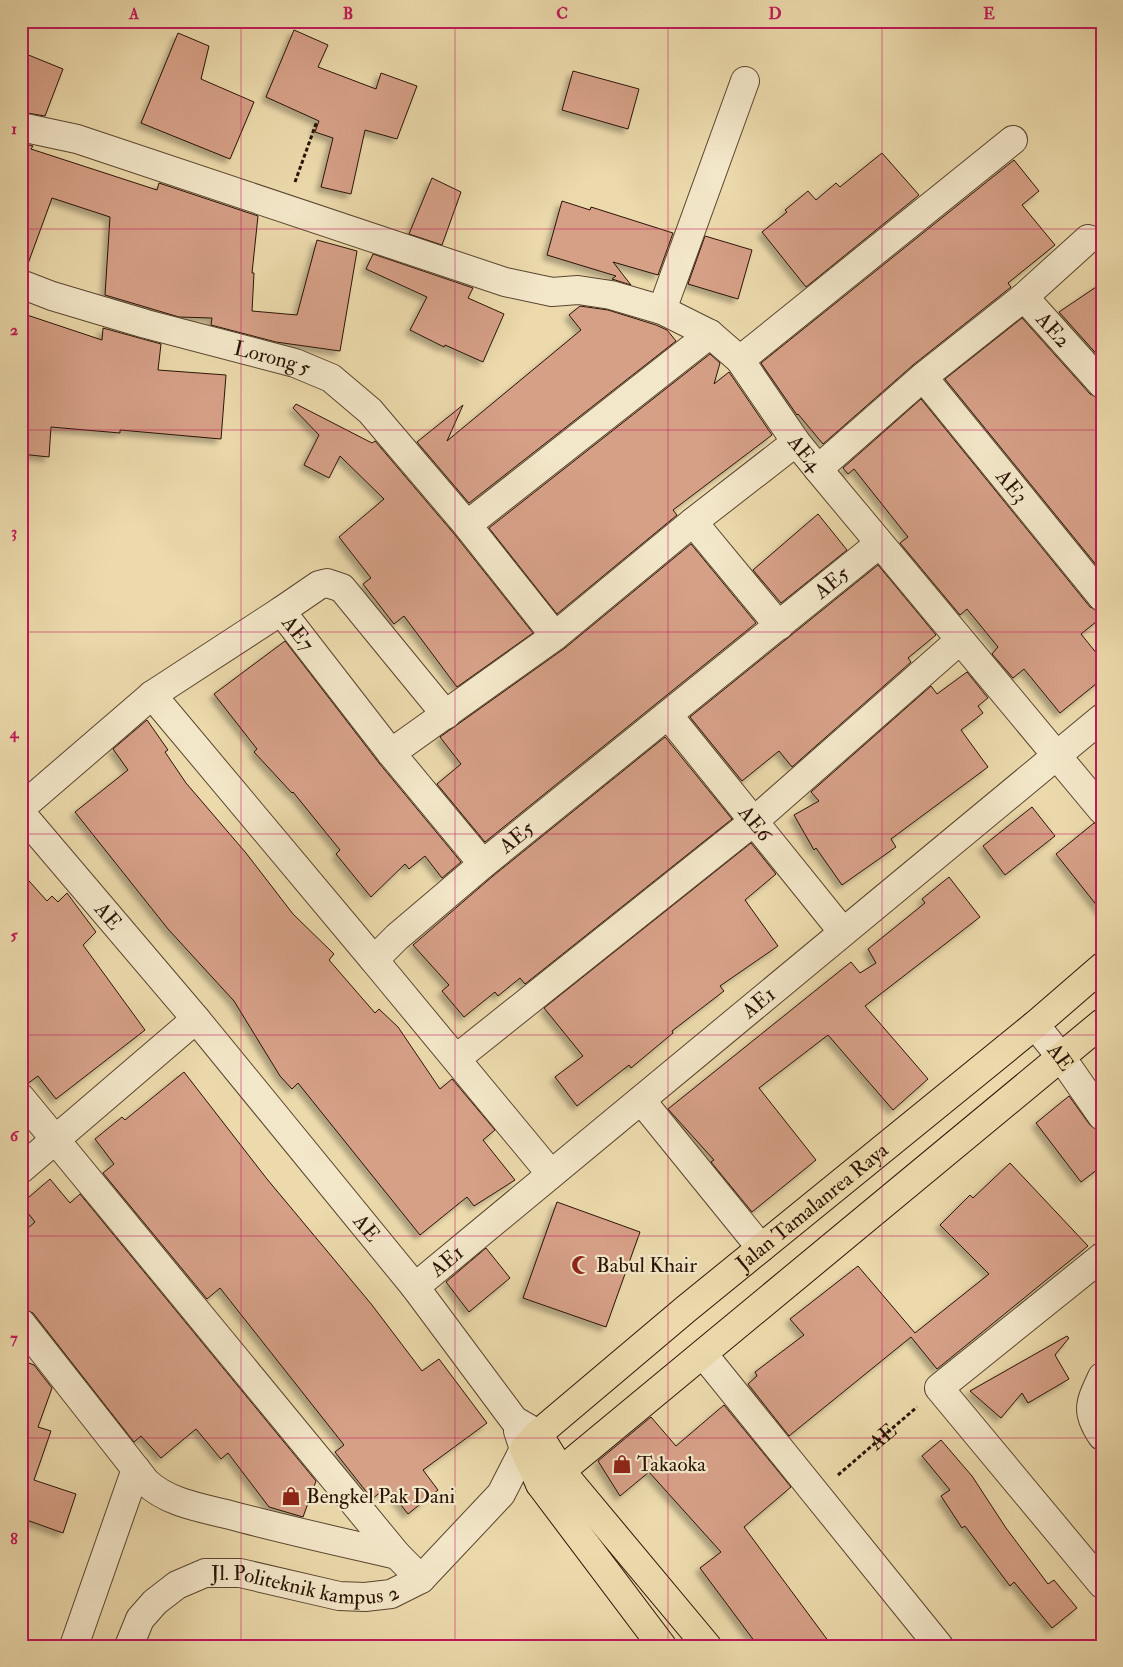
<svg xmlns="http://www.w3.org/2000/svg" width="1123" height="1667" viewBox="0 0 1123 1667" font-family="'IM FELL Double Pica',serif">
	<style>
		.building { fill: #d6a087; stroke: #2a1305; filter: url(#shadow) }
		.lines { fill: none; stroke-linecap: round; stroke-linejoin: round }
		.street-casing { stroke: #5a452f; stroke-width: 30 }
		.primary-casing { stroke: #2a1305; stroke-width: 30 }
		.path { stroke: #2a1305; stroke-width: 3; stroke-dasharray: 4 2.5; stroke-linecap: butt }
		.street { stroke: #f3e7c9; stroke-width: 28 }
		.primary { stroke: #ecdaac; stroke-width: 28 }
		.grid { fill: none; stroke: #c2185b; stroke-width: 1; stroke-opacity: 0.55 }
		.labels { text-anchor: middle; stroke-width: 4.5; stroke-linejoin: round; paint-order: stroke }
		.street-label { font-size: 21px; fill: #2a1305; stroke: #f3e7c9 }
		.poi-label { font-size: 21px; fill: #2a1305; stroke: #f3e7c9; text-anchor: start }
		.neatline { fill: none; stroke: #c2185b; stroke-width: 2 }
		.grid-label { font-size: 16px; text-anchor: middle; font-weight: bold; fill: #c2185b }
	</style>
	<defs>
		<filter id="shadow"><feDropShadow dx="-4.5" dy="4.5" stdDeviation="2.5" flood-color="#0004"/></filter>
	</defs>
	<rect width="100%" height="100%" fill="#ecdaac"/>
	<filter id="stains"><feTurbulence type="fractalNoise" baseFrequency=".004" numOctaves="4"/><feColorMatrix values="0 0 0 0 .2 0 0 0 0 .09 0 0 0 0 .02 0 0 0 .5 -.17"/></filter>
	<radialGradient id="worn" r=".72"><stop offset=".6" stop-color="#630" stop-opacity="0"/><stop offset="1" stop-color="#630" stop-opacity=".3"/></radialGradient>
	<g class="building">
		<path d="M 294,30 L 328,45 L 318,67 L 376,89 L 381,73 L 417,86 L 397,139 L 365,130 L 351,194 L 321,187 L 333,138 L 315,132 L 319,121 L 266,97 Z"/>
		<path d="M 178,33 L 209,46 L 201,79 L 254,102 L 230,159 L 141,123 Z"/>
		<path d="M 21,52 L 63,69 L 45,116 L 21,112 Z"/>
		<path d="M 573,71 L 639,89 L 628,129 L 562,110 Z"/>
		<path d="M 21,143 L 33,146 L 31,149 L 157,190 L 159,183 L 258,216 L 252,273 L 254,273 L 252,311 L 297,315 L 317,240 L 357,251 L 340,351 L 276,342 L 211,325 L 212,318 L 179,317 L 105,295 L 110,217 L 52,198 L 26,269 L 21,269 Z"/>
		<path d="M 882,153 L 919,195 L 806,287 L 762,232 L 787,212 L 785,210 L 808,191 L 816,200 L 836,183 L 840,187 Z"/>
		<path d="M 1014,160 L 1039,191 L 1022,205 L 1055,245 L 1008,283 L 1011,287 L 913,365 L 823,444 L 798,414 L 797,415 L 761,363 Z"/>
		<path d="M 432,178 L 461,192 L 442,245 L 409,234 Z"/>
		<path d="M 562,201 L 590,210 L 591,207 L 673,233 L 658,275 L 613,262 L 631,285 L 612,279 L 616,276 L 547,255 Z"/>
		<path d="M 705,236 L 752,250 L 738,299 L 688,284 Z"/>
		<path d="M 373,254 L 473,288 L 468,298 L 504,314 L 483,362 L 445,345 L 444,347 L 410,330 L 427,297 L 366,269 Z"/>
		<path d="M 1102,283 L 1102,360 L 1059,312 Z"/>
		<path d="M 580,306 L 608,310 L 656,325 L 667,330 L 676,341 L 469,503 L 417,442 L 463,405 L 447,441 L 581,330 L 569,315 Z"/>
		<path d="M 21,313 L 102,340 L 103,328 L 161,344 L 158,370 L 226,375 L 221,439 L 120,430 L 120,433 L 51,427 L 49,457 L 21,454 Z"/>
		<path d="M 1022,318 L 1090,394 L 1102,399 L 1102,572 L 945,379 Z"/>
		<path d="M 710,354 L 720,363 L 714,384 L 729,372 L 772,435 L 673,510 L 677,515 L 557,614 L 489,528 Z"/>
		<path d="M 921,399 L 1090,607 L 1102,612 L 1102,617 L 1081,634 L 1102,660 L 1102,679 L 1060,713 L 1024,669 L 1013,678 L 992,654 L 998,647 L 967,609 L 960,615 L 900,543 L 908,537 L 854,469 L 848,474 L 843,468 Z"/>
		<path d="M 296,404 L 372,443 L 375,441 L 455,535 L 533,633 L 457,687 L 404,616 L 394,624 L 363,584 L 371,578 L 339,537 L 384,499 L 340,456 L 329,478 L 304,465 L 319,435 L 293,408 Z"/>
		<path d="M 818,514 L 847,550 L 781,603 L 753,570 Z"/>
		<path d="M 691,544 L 756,623 L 485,842 L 437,784 L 461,764 L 440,737 L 565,648 Z"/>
		<path d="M 878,565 L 936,635 L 908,658 L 911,662 L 792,767 L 779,751 L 742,781 L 690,717 Z"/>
		<path d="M 285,641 L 379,763 L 461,862 L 442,878 L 425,856 L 409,869 L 405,864 L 371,897 L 336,854 L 340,850 L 293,792 L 292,793 L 254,752 L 257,749 L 214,694 Z"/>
		<path d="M 967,672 L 988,698 L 978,706 L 983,713 L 961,730 L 988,767 L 891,839 L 896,847 L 842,885 L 816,848 L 814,850 L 794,815 L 819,801 L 811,792 L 931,686 L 937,694 Z"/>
		<path d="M 147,720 L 168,750 L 165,752 L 186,783 L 246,853 L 293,914 L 334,954 L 329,960 L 375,1013 L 379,1009 L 398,1027 L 440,1089 L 452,1079 L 495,1130 L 483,1140 L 515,1180 L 474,1206 L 467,1197 L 420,1235 L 298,1083 L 292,1089 L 280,1076 L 234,1001 L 168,929 L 75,812 L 128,770 L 113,749 Z"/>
		<path d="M 665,737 L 732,819 L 525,984 L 520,978 L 498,996 L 495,992 L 464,1017 L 442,991 L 449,985 L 413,945 L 493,876 Z"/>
		<path d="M 1032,807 L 1055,836 L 1005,875 L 983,846 Z"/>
		<path d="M 1094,823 L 1102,825 L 1102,912 L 1056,854 Z"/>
		<path d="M 751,843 L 776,874 L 745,900 L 778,946 L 720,986 L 724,991 L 672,1031 L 673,1033 L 631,1068 L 629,1065 L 577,1106 L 555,1077 L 583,1056 L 544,1008 Z"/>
		<path d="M 21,872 L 47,901 L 52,896 L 58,902 L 67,893 L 96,932 L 83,945 L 145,1030 L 56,1099 L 38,1076 L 27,1084 L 21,1083 Z"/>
		<path d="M 949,877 L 980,917 L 865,1006 L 928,1079 L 893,1110 L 828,1035 L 759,1088 L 816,1160 L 752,1212 L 711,1162 L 714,1160 L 668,1109 L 851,962 L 860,973 L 876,963 L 868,949 L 925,903 L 922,899 Z"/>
		<path d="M 184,1072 L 267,1179 L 372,1305 L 422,1371 L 439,1359 L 487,1423 L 423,1470 L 438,1490 L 408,1514 L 387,1487 L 372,1499 L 335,1452 L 344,1445 L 220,1288 L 207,1299 L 103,1173 L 114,1164 L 95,1139 L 122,1117 L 125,1120 Z"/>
		<path d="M 1069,1096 L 1090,1125 L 1102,1131 L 1102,1166 L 1081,1182 L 1036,1123 Z"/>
		<path d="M 1010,1163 L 1088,1246 L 937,1369 L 911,1337 L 789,1436 L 748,1384 L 757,1376 L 755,1372 L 804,1335 L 790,1319 L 858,1266 L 915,1333 L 989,1274 L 940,1225 L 970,1195 L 973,1198 Z"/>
		<path d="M 50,1179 L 70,1203 L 80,1194 L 316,1481 L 303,1517 L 269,1507 L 228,1453 L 221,1459 L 196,1429 L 161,1458 L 141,1436 L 134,1442 L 33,1313 L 21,1308 L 21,1234 L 35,1222 L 21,1204 Z"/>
		<path d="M 557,1202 L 640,1232 L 606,1327 L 523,1298 Z"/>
		<path d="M 486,1248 L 510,1278 L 469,1312 L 446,1282 Z"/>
		<path d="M 1067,1336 L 1069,1338 L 1055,1355 L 1069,1379 L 1028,1403 L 1022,1393 L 1001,1418 L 970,1391 Z"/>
		<path d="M 21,1360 L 34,1365 L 52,1388 L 38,1427 L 51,1431 L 34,1480 L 76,1494 L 63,1533 L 21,1518 Z"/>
		<path d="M 724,1405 L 791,1487 L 744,1527 L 832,1646 L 758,1646 L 700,1568 L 721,1552 L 649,1472 L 620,1496 L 598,1461 L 651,1417 L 676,1446 Z"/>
		<path d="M 941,1440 L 972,1476 L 1006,1528 L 1048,1584 L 1054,1580 L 1077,1608 L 1052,1628 L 1014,1582 L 1010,1586 L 965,1526 L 962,1528 L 941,1496 L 950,1490 L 922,1456 Z"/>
	</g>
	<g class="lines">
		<g class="street-casing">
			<g id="street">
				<path d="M 21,127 L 77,139 L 505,282 L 552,292 L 578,290 L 611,295 L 662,310 L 710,334 L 740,360"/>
				<path id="s2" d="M 1013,140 L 740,360 L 796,442 L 818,469 L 1102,810"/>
				<path id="s3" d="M 21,284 L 52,296 L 146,324 L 295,363 L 331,378 L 370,411 L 467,525"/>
				<path id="s4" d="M 1024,297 L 1102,384"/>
				<path d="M 662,310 L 745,81"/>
				<path id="s5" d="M 923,377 L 1102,597"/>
				<path d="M 818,469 L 923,377 L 1024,297 L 1088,239"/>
				<path d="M 693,522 L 779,626"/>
				<path d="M 281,611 L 319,585 L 327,583 L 342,588 L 446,715"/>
				<path d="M 555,636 L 467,525 L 710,334"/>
				<path d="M 152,695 L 374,960"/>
				<path id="s6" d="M 668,715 L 843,932"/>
				<path d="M 391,753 L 555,636 L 693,522 L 796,442"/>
				<path id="s7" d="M 21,808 L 152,695 L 281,611 L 391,753 L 483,864"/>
				<path id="s8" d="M 21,813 L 196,1019 L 415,1287 L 514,1420 L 538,1434"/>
				<path id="s9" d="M 1035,1025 L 1061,1057 L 1102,1116"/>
				<path d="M 457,1058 L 753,822 L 960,640"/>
				<path d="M 21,1098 L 397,1555 L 421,1579"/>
				<path d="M 641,1100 L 761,1248"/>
				<path d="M 21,1169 L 196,1019"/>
				<path id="s10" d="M 551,1174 L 374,960 L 397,937 L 483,864 L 879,544"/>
				<path d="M 1102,1257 L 939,1388 L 1102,1584"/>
				<path id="s11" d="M 415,1287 L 1102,718"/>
				<path d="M 21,1323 L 146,1482 C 168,1503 202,1508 230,1515 C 285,1530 341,1542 397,1555"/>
				<path d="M 703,1354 L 939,1646"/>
				<path d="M 1102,1377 C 1090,1403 1085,1411 1102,1436"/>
				<path d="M 74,1646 L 136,1469"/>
				<path id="s12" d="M 129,1646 L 140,1619 L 155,1602 L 177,1585 L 205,1573 L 240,1573 L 339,1596 L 365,1597 L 391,1594 L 421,1579 L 501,1494 L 524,1449 L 518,1431"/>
			</g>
		</g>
		<g class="primary-casing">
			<g id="primary">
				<path d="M 538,1434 L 561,1471 L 707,1646"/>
				<path d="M 540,1484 L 561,1471 L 1102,1023"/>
				<path id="s13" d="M 662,1646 L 540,1484 L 524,1449 L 538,1434 L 686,1309 L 1035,1025 L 1102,967"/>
			</g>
		</g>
		<g class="path">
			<path d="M 295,182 L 317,121"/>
			<path id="s1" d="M 838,1475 L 917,1407"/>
		</g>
		<use href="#street" class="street"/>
		<use href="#primary" class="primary"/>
	</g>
	<path class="grid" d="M 241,21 L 241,1646M 455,21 L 455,1646M 668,21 L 668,1646M 882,21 L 882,1646M 21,229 L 1102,229M 21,430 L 1102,430M 21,632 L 1102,632M 21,834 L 1102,834M 21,1035 L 1102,1035M 21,1236 L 1102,1236M 21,1438 L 1102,1438"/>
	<defs>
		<g id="mosque-bare" transform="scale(1.5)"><path d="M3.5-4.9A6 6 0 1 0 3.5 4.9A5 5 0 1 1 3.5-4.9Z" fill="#8f2418" stroke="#f3e7c9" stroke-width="2.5" paint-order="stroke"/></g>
		<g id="shop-bare" transform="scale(1.5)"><path d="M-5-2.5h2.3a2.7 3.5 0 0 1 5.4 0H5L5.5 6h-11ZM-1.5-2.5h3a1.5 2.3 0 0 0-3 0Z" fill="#8f2418" stroke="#f3e7c9" stroke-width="2.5" paint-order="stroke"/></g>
	</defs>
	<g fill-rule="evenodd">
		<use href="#mosque-bare" x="581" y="1265"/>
		<use href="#shop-bare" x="622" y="1464"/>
		<use href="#shop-bare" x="291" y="1496"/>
	</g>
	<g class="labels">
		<g class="street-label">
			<text dy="7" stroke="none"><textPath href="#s4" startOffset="44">AE2</textPath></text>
			<text dy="7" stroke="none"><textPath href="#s3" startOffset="262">Lorong 5</textPath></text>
			<text dy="7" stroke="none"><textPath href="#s2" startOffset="464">AE4</textPath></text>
			<text dy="7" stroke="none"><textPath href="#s5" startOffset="141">AE3</textPath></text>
			<text dy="7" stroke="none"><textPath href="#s10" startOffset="871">AE5</textPath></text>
			<text dy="7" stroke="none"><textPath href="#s7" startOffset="355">AE7</textPath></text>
			<text dy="7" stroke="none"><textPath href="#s6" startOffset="139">AE6</textPath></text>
			<text dy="7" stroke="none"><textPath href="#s10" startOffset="466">AE5</textPath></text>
			<text dy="7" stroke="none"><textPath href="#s8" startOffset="135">AE</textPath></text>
			<text dy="7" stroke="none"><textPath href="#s11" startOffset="446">AE1</textPath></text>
			<text dy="7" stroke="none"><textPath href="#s9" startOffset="41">AE</textPath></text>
			<text dy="7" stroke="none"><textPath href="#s13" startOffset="618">Jalan Tamalanrea Raya</textPath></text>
			<text dy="7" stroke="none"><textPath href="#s8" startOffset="540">AE</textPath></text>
			<text dy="7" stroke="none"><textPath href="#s11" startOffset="41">AE1</textPath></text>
			<text dy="7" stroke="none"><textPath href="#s1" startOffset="59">AE</textPath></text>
			<text dy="7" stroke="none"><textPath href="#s12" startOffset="211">Jl. Politeknik kampus 2</textPath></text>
		</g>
		<g class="poi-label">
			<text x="596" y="1272">Babul Khair</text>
			<text x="637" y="1471">Takaoka</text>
			<text x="306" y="1503">Bengkel Pak Dani</text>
		</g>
	</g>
	<rect width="1123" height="1667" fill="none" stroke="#ecdaac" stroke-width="55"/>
	<rect x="28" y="28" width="1068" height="1612" class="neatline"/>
	<g class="grid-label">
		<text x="134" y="19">A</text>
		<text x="348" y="19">B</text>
		<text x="562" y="19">C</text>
		<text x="775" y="19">D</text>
		<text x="989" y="19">E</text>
		<text x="14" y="134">1</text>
		<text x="14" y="335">2</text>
		<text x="14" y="537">3</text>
		<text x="14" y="738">4</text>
		<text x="14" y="940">5</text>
		<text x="14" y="1141">6</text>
		<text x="14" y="1343">7</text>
		<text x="14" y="1544">8</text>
	</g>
	<rect width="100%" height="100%" filter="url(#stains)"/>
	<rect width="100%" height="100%" fill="url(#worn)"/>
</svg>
